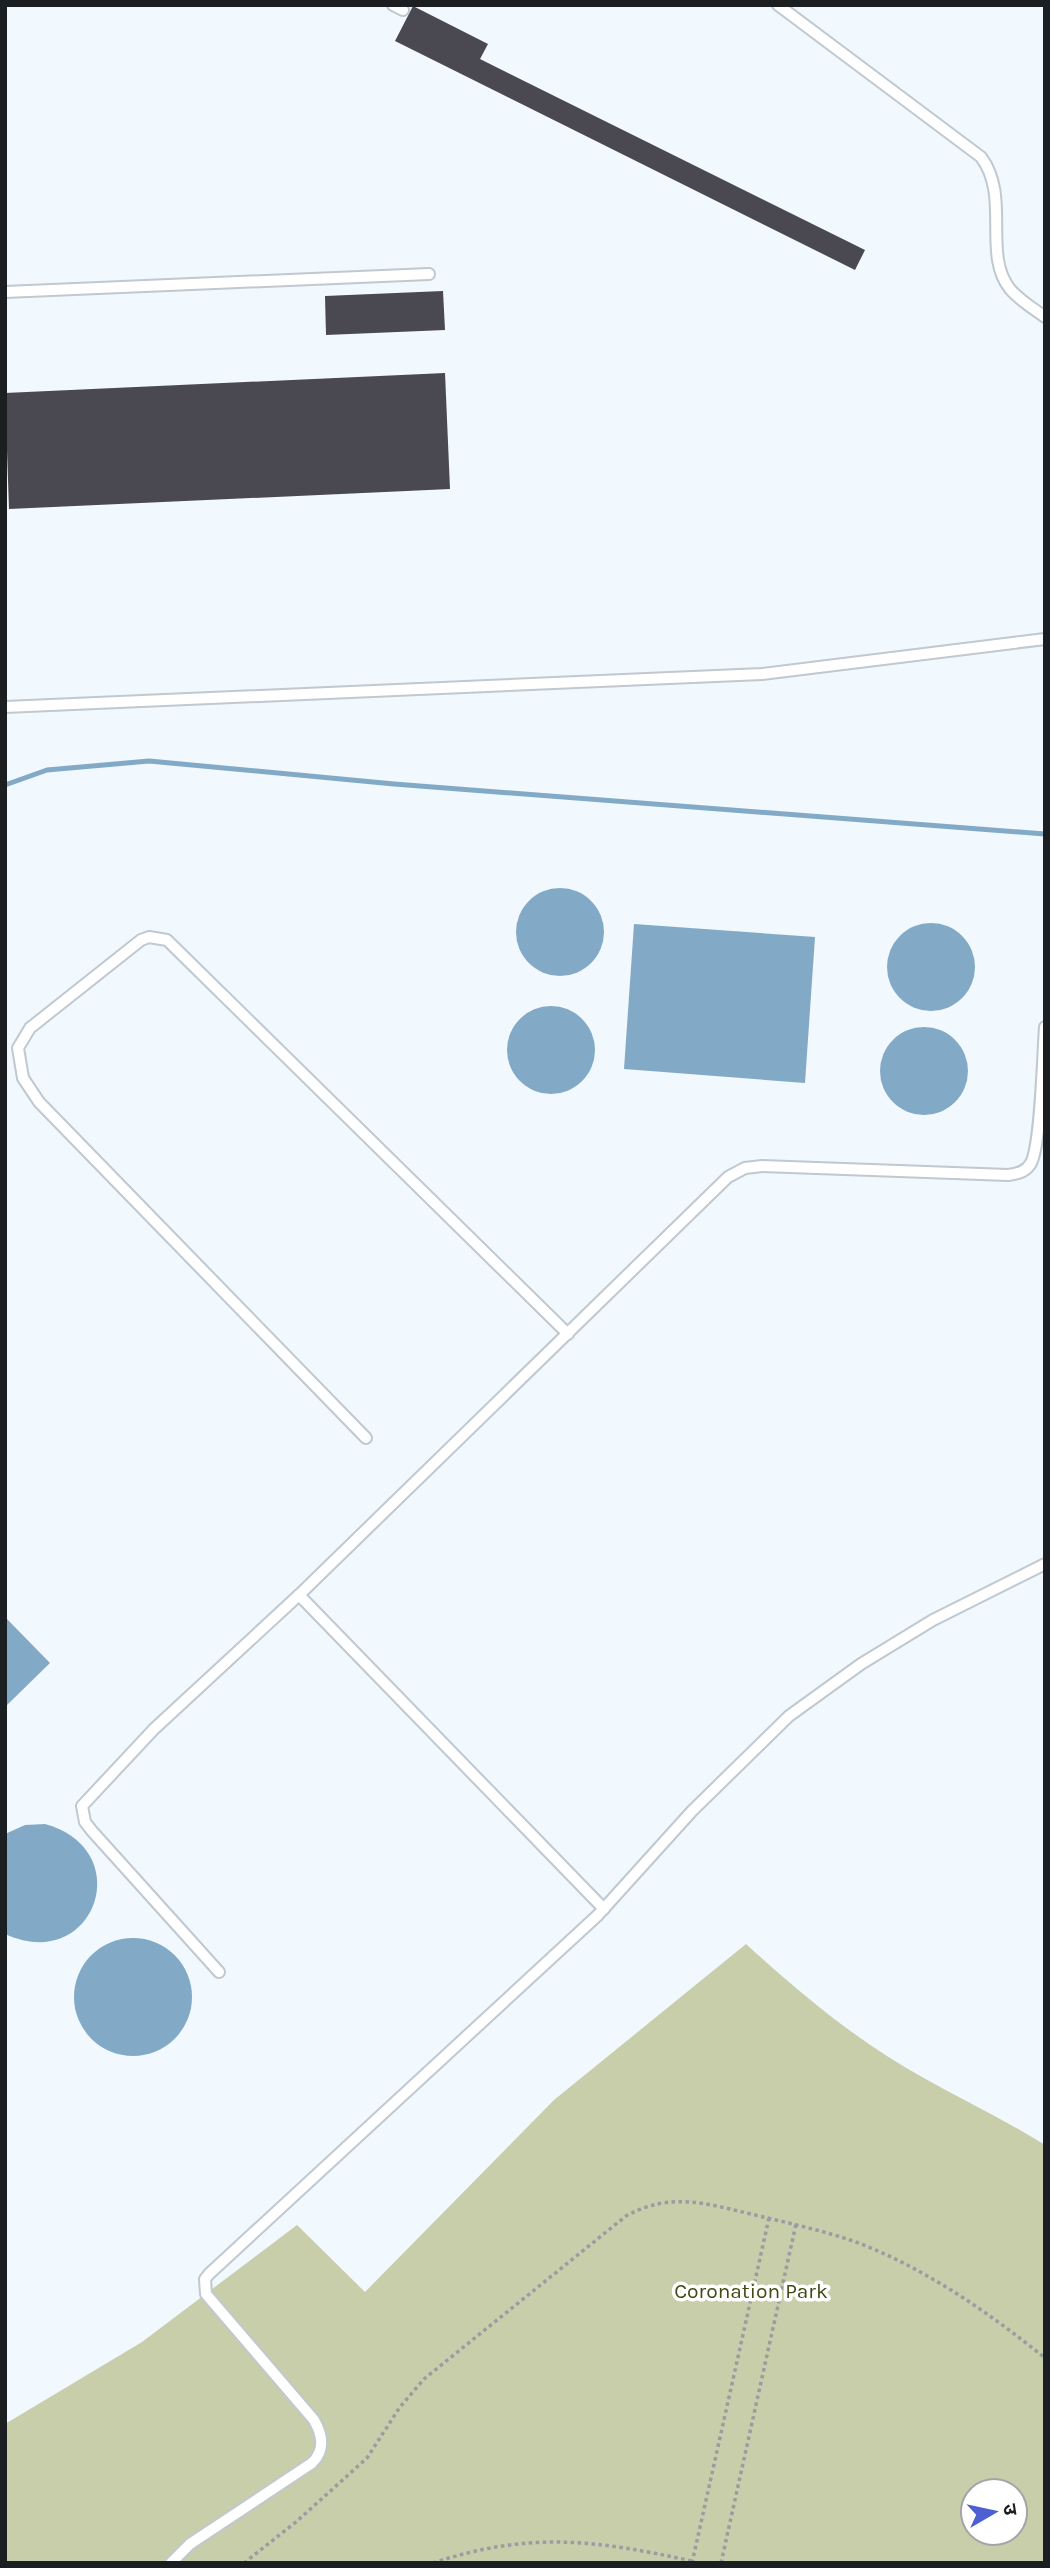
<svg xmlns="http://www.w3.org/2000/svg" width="1050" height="2568" viewBox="0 0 1050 2568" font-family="Karla,'Noto Sans Devanagari',sans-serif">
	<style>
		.green { fill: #c8cdaa; fill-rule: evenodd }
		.water { fill: #82aac7 }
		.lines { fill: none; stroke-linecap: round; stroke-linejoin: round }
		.stream { stroke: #82aac7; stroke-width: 5 }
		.building { fill: #4a4851 }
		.lane-casing { stroke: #c0c8d0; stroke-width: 14 }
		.path { stroke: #989da2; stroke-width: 3.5; stroke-dasharray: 3.5 3.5; stroke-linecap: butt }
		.lane { stroke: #fff; stroke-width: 10 }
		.labels { text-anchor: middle; stroke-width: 7; stroke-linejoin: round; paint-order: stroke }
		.park-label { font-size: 21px; fill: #444814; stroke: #fff }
	</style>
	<rect width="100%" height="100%" fill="#f1f8fe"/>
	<path class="green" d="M 746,1944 C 801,1994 857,2041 922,2077 C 963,2100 1005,2120 1045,2145 L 1045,2563 L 5,2563 L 5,2424 L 142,2342 L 297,2225 L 365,2292 L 554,2100 ZM 973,2491 L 1015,2491 L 1015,2533 L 973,2533 Z"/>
	<g class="water">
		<circle cx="560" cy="932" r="44"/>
		<circle cx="931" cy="967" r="44"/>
		<path d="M 634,924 L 815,937 L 805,1083 L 624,1069 Z"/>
		<circle cx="551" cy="1050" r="44"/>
		<circle cx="924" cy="1071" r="44"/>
		<path d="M 5,1617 L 50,1663 L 5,1707 Z"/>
		<path d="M 45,1824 C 139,1850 94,1975 5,1934 L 5,1834 L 25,1825 Z"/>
		<circle cx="133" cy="1997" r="59"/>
	</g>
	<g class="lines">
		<path class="stream" d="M 5,785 L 47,770 L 149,761 L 394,784 L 1045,834"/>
	</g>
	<g class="building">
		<path d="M 413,6 L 488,44 L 480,59 L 865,250 L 855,270 L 395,41 Z"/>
		<path d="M 443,291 L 445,330 L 326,335 L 325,296 Z"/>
		<path d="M 445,373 L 450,489 L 9,509 L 5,393 Z"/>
	</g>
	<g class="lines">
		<g class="lane-casing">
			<g id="lane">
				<path d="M 393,5 L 403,10"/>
				<path d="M 778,5 L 981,157 C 1011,197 982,254 1010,289 C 1019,300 1034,309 1045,317"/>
				<path d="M 5,292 L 429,274"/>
				<path d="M 5,707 L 762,674 L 1045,639"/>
				<path d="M 366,1438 L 39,1102 L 23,1078 L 18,1048 L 30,1028 L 141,940 L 149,937 L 167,940 L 568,1334"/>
				<path d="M 604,1909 L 299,1595 L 728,1177 L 745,1168 L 762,1166 L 1008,1175 C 1017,1174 1026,1172 1031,1163 C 1041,1144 1043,1053 1045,1027"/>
				<path d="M 219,1972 L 92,1831 L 85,1822 L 82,1806 L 154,1729 L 299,1595"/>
				<path d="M 171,2563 L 190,2544 L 312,2463 C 325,2450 323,2436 314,2420 L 206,2294 L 205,2279 L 209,2274 L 598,1915 L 692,1811 L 789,1716 L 861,1664 L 933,1620 L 1045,1564"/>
			</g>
		</g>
		<g class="path">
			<path d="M 244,2563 L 296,2522 L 367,2458 L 400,2407 L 424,2379 L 626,2216 C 671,2191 708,2204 755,2215 C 788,2223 821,2230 853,2241 C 922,2266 988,2312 1045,2358"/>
			<path d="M 433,2563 C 530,2531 595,2540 692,2561"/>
			<path d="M 692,2563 L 769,2218"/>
			<path d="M 721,2563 L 796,2224"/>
		</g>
		<use href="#lane" class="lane"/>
	</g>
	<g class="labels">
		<g class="park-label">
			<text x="751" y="2298">Coronation Park</text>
		</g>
	</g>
	<rect width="1050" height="2568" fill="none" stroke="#1c1f22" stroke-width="14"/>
	<g transform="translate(994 2512) rotate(81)"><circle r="33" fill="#ffffff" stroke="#a4a5a7" stroke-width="2"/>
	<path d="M0-5L12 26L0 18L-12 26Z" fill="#4c60d4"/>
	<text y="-10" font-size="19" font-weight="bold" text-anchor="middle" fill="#1c1f22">उ</text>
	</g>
</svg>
